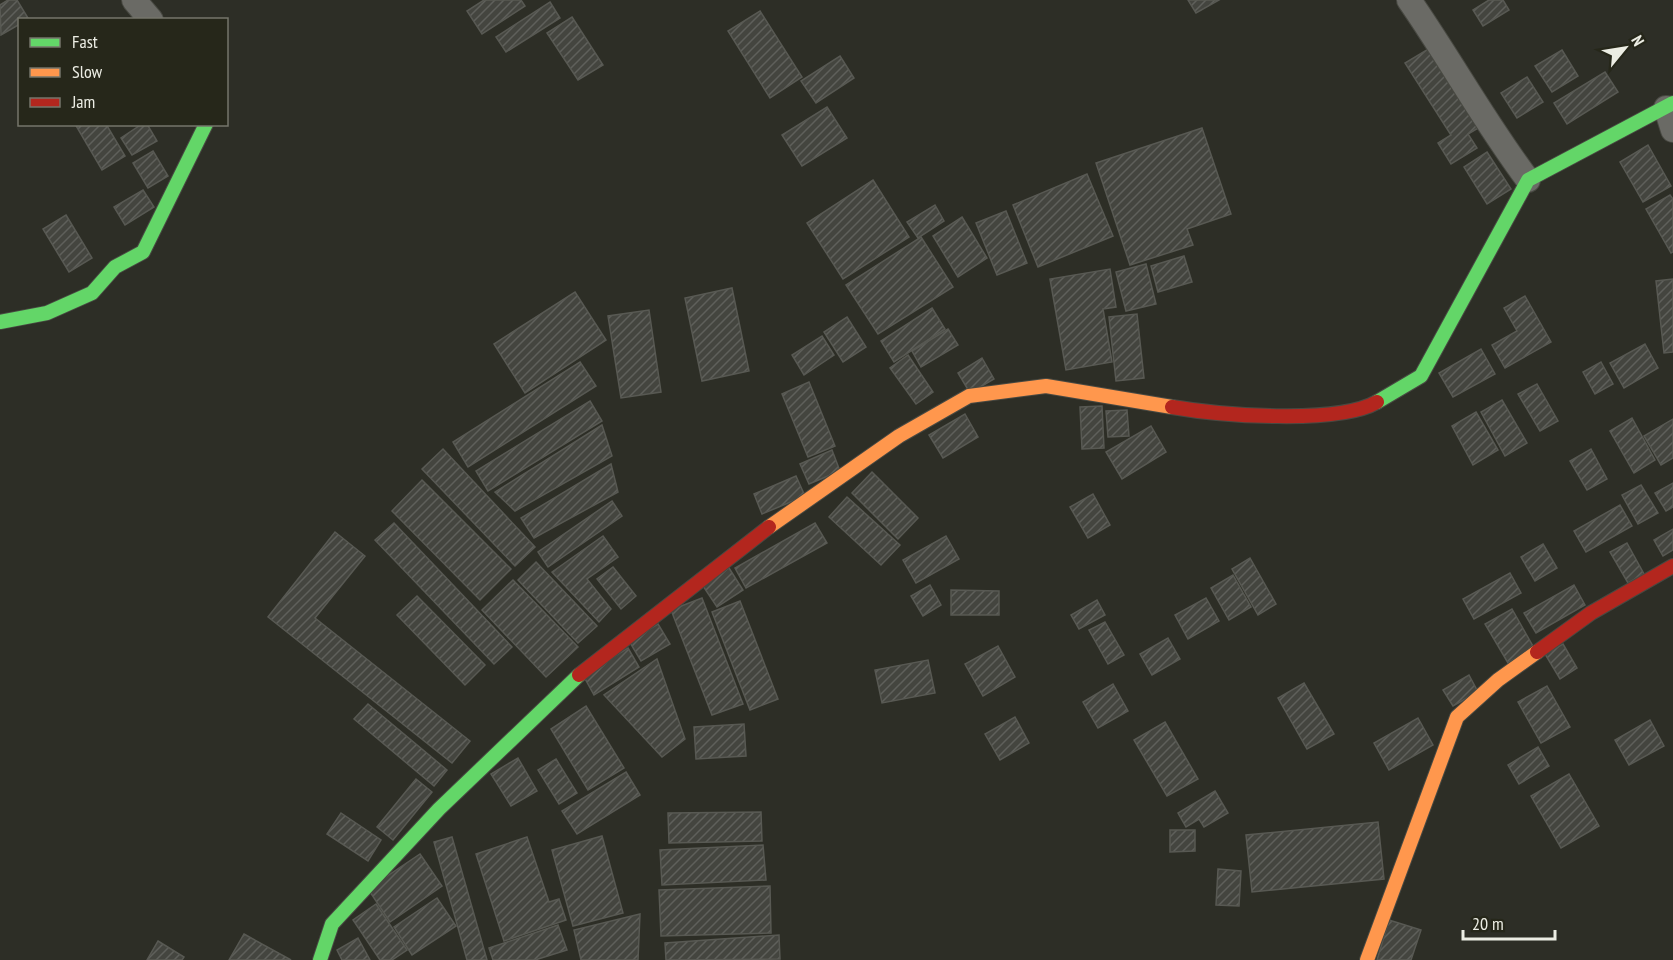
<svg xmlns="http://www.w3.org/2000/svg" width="1673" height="960" viewBox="0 0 1673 960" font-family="'PT Sans Narrow',sans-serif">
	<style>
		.building { fill: url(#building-hatch); stroke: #585953; stroke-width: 1.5 }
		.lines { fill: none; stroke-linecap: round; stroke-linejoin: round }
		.street-casing { stroke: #484942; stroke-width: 26 }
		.fast-casing { stroke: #484942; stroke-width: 16 }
		.slow-casing { stroke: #484942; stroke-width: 16 }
		.jam-casing { stroke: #484942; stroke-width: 16 }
		.street { stroke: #6a6a65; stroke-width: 24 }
		.fast { stroke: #63d668; stroke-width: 14 }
		.slow { stroke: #ff974d; stroke-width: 14 }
		.jam { stroke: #b3261e; stroke-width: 14 }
	</style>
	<defs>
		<pattern id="building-hatch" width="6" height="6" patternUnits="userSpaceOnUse" patternTransform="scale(1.5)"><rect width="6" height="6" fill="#44453f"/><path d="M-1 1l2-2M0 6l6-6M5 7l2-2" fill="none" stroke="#5f605b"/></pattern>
	</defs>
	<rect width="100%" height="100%" fill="#2d2e26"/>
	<g class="building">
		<path d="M 8,0 L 17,0 L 28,18 L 20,20 L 20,24 L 1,35 L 0,5 Z"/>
		<path d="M 484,0 L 521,0 L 525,6 L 482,34 L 467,11 Z"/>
		<path d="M 1188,0 L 1219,0 L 1196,13 Z"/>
		<path d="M 1489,0 L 1503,0 L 1509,10 L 1483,26 L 1473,10 Z"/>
		<path d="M 550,2 L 560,18 L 506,52 L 496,37 Z"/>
		<path d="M 760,11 L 802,77 L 770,98 L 728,31 Z"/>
		<path d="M 572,17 L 603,65 L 578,80 L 547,33 Z"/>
		<path d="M 1430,48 L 1480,127 L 1468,134 L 1477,148 L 1451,164 L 1438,143 L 1451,135 L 1405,63 Z"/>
		<path d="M 1562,50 L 1578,76 L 1552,92 L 1535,66 Z"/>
		<path d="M 840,56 L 854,78 L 816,103 L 801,81 Z"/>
		<path d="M 1605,72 L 1618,92 L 1567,124 L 1554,103 Z"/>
		<path d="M 1527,77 L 1543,102 L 1517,118 L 1501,93 Z"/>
		<path d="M 827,107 L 847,138 L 802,166 L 782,135 Z"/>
		<path d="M 75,124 L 106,124 L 125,156 L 102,170 Z"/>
		<path d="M 142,124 L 147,124 L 157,141 L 132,155 L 121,138 Z"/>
		<path d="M 1202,128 L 1231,214 L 1187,229 L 1193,245 L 1130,265 L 1096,163 Z"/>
		<path d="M 1648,145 L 1671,186 L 1643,202 L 1620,162 Z"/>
		<path d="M 153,151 L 168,176 L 148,188 L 133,163 Z"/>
		<path d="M 1487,152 L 1511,189 L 1487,204 L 1464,167 Z"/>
		<path d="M 1087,174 L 1113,236 L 1038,267 L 1013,205 Z"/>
		<path d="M 873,180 L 909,237 L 843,279 L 807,223 Z"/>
		<path d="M 143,190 L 154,207 L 125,225 L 114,207 Z"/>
		<path d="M 1670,195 L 1673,199 L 1673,252 L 1671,253 L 1646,209 Z"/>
		<path d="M 935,205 L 944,221 L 918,238 L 907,222 Z"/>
		<path d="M 1006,211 L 1027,263 L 997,275 L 976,223 Z"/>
		<path d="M 66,215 L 92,258 L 69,272 L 43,229 Z"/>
		<path d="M 962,217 L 987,258 L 958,277 L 933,236 Z"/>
		<path d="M 921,237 L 953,287 L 878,334 L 846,285 Z"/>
		<path d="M 1184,256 L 1192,282 L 1158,292 L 1151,266 Z"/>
		<path d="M 1146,264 L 1156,304 L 1126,311 L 1116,272 Z"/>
		<path d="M 1110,269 L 1116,307 L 1103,309 L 1112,362 L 1066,370 L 1050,279 Z"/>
		<path d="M 1673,279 L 1673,352 L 1664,353 L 1656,281 Z"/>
		<path d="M 732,288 L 749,371 L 702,381 L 685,298 Z"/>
		<path d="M 575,292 L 606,340 L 525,393 L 494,344 Z"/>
		<path d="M 1525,296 L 1551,342 L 1505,368 L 1492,345 L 1517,331 L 1504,308 Z"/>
		<path d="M 932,308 L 945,329 L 894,362 L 881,341 Z"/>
		<path d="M 649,310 L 661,392 L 621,398 L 608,316 Z"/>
		<path d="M 1137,314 L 1144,378 L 1116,381 L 1109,317 Z"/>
		<path d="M 847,317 L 866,347 L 843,362 L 824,332 Z"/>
		<path d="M 948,329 L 958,345 L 921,367 L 912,351 Z"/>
		<path d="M 822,336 L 834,355 L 804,375 L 792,355 Z"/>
		<path d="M 1645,344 L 1658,368 L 1624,388 L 1610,363 Z"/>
		<path d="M 1481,349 L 1495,374 L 1453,397 L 1439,373 Z"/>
		<path d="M 908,355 L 933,392 L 916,404 L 890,368 Z"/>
		<path d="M 982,358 L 994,379 L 970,393 L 958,373 Z"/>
		<path d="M 580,362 L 596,386 L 468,467 L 453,442 Z"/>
		<path d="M 1601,362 L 1613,384 L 1595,394 L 1583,372 Z"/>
		<path d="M 809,382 L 835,446 L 808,457 L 782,394 Z"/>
		<path d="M 1537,384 L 1558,421 L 1540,431 L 1518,394 Z"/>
		<path d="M 1502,400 L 1527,443 L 1505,456 L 1481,412 Z"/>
		<path d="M 590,401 L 602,421 L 488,491 L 476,471 Z"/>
		<path d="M 1102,406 L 1104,448 L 1082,449 L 1080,407 Z"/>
		<path d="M 1127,410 L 1129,436 L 1108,437 L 1106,411 Z"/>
		<path d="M 1476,412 L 1498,450 L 1473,465 L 1452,426 Z"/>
		<path d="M 965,414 L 978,437 L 943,458 L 929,435 Z"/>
		<path d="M 1632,418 L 1655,460 L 1634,473 L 1610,431 Z"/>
		<path d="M 1673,419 L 1673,458 L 1661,465 L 1644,436 Z"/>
		<path d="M 602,425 L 612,456 L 515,511 L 495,492 Z"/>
		<path d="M 1151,426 L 1166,452 L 1122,479 L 1106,452 Z"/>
		<path d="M 443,449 L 535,547 L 515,566 L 422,469 Z"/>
		<path d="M 1591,449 L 1607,479 L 1587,490 L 1570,461 Z"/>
		<path d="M 832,450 L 840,471 L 809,484 L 800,464 Z"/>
		<path d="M 611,464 L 618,492 L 534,538 L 521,518 Z"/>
		<path d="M 872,472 L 918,518 L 898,539 L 852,493 Z"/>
		<path d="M 796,476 L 805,496 L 762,514 L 754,494 Z"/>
		<path d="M 422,480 L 511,569 L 480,600 L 392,511 Z"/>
		<path d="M 1673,483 L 1673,507 L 1666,511 L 1655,493 Z"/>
		<path d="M 1641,485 L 1658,513 L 1638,524 L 1622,495 Z"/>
		<path d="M 1093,494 L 1110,525 L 1088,538 L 1070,507 Z"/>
		<path d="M 847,497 L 900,545 L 881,565 L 829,517 Z"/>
		<path d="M 612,501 L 622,516 L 548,567 L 538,552 Z"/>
		<path d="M 1620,505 L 1632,526 L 1586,552 L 1574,531 Z"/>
		<path d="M 394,523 L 512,647 L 494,664 L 375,540 Z"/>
		<path d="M 815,523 L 827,543 L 746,588 L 735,568 Z"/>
		<path d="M 1673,529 L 1673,550 L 1663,556 L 1654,540 Z"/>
		<path d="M 335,532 L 365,556 L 315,618 L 470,741 L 452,763 L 268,617 Z"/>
		<path d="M 603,536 L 618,557 L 587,579 L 611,609 L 599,622 L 552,572 Z"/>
		<path d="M 946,536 L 959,559 L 916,583 L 903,560 Z"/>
		<path d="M 1627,543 L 1644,574 L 1628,583 L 1610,552 Z"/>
		<path d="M 1543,544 L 1557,568 L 1535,581 L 1521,557 Z"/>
		<path d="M 1250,558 L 1276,604 L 1258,615 L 1232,569 Z"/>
		<path d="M 536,562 L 597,626 L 578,643 L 518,580 Z"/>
		<path d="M 613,567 L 636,596 L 621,609 L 597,579 Z"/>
		<path d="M 729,568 L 743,590 L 717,607 L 703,586 Z"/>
		<path d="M 1510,573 L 1521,593 L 1474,619 L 1463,599 Z"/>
		<path d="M 1233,575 L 1251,607 L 1229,620 L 1211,588 Z"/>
		<path d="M 513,580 L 578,647 L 546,677 L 482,610 Z"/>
		<path d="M 930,585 L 941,605 L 923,616 L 911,596 Z"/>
		<path d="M 1574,585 L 1585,605 L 1536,633 L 1524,613 Z"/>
		<path d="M 951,590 L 999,591 L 999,615 L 951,615 Z"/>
		<path d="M 417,596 L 485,665 L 465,685 L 397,615 Z"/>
		<path d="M 702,598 L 743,704 L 712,715 L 671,610 Z"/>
		<path d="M 1206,598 L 1219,621 L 1188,639 L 1175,615 Z"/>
		<path d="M 1097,600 L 1105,615 L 1079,629 L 1071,615 Z"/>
		<path d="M 740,601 L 778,699 L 750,710 L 712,612 Z"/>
		<path d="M 1512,609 L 1534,648 L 1508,663 L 1485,624 Z"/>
		<path d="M 1105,622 L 1124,655 L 1108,664 L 1089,630 Z"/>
		<path d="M 658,624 L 670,644 L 641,661 L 629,641 Z"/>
		<path d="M 1168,638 L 1180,659 L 1152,675 L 1140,654 Z"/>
		<path d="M 1563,644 L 1577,668 L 1560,679 L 1545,654 Z"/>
		<path d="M 998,646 L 1015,677 L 983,696 L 965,664 Z"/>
		<path d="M 628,648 L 639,667 L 594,695 L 583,675 Z"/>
		<path d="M 657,659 L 685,739 L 662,757 L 604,695 Z"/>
		<path d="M 928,660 L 935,693 L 882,703 L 875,670 Z"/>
		<path d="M 1469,675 L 1478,692 L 1453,706 L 1443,690 Z"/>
		<path d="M 1304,683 L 1334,734 L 1307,749 L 1278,698 Z"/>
		<path d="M 1113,684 L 1128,711 L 1098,728 L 1083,702 Z"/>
		<path d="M 1547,686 L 1570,727 L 1541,743 L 1518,702 Z"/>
		<path d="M 368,704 L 447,770 L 434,786 L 354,719 Z"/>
		<path d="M 586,706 L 624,768 L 588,790 L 551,729 Z"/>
		<path d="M 1015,717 L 1029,743 L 1000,760 L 985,734 Z"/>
		<path d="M 1418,718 L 1433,745 L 1389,770 L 1374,743 Z"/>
		<path d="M 1650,720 L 1664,746 L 1629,765 L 1615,740 Z"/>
		<path d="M 1165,722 L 1198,779 L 1167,796 L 1134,740 Z"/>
		<path d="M 744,724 L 746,756 L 696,759 L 694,727 Z"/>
		<path d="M 1538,747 L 1549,766 L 1519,784 L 1508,765 Z"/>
		<path d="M 518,758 L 537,791 L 511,806 L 491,774 Z"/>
		<path d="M 556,759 L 577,793 L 559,804 L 538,770 Z"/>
		<path d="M 626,772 L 640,795 L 577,834 L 562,811 Z"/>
		<path d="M 1569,774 L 1599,826 L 1561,848 L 1531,796 Z"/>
		<path d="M 416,779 L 432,792 L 393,840 L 377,827 Z"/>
		<path d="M 1215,791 L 1228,813 L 1204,827 L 1199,819 L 1186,827 L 1178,813 Z"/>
		<path d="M 761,812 L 762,841 L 669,843 L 668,813 Z"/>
		<path d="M 341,813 L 381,840 L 368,861 L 327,834 Z"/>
		<path d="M 1378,822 L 1384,879 L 1252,892 L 1246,835 Z"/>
		<path d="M 1170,830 L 1195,830 L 1195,851 L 1170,852 Z"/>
		<path d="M 602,836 L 623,913 L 573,926 L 552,850 Z"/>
		<path d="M 452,837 L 487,960 L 467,960 L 434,842 Z"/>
		<path d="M 527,837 L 549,902 L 559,899 L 566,920 L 504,941 L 476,854 Z"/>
		<path d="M 763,845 L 766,880 L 662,885 L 660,850 Z"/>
		<path d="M 420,854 L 442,886 L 390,922 L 368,889 Z"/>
		<path d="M 1218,869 L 1241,871 L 1239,906 L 1216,905 Z"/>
		<path d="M 770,886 L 771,933 L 661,936 L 659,890 Z"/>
		<path d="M 437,898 L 456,926 L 412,955 L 394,927 Z"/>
		<path d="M 376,904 L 407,950 L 392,960 L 380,960 L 353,920 Z"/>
		<path d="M 640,914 L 638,960 L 581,960 L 574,930 Z"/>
		<path d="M 1389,920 L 1421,930 L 1411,960 L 1377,960 Z"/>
		<path d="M 558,925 L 567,950 L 535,960 L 493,960 L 489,948 Z"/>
		<path d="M 244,934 L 291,960 L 229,960 Z"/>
		<path d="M 779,935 L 780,959 L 666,960 L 665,943 Z"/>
		<path d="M 358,938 L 370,960 L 342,960 L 337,950 Z"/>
		<path d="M 158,941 L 184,957 L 182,960 L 147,960 Z"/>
	</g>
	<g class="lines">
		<g class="street-casing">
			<g id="street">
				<path d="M 134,0 L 151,20"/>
				<path d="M 1409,0 C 1450,59 1485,123 1528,180"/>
				<path d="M 1666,108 L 1673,130"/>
			</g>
		</g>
		<g class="fast-casing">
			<g id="fast">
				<path d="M 0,322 L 47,313 L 92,293 L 115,267 L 143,252 L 206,124"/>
				<path d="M 1377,402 L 1421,376 L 1528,180 L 1673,103"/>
				<path d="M 320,960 L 332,924 L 439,809 L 579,675"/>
			</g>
		</g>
		<g class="slow-casing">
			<g id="slow">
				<path d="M 769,527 L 899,436 L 969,396 L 1046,386 L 1172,407"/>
				<path d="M 1367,960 L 1457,717 L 1498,680 L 1537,652"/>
			</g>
		</g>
		<g class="jam-casing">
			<g id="jam">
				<path d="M 1172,407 C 1218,415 1337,425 1377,402"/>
				<path d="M 1537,652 L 1591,613 L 1673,566"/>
				<path d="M 579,675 L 769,527"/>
			</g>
		</g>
		<use href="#street" class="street"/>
		<use href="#fast" class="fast"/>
		<use href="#slow" class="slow"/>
		<use href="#jam" class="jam"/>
	</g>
	<rect x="18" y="18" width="210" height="108" fill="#26271a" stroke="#75766b" stroke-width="1.5"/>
	<rect x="30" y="38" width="30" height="9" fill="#63d668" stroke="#75766b" stroke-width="1.5"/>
	<text x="72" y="48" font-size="18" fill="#ecede4">Fast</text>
	<rect x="30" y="68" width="30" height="9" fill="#ff974d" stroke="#75766b" stroke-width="1.5"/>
	<text x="72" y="78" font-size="18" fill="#ecede4">Slow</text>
	<rect x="30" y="98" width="30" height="9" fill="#b3261e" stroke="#75766b" stroke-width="1.5"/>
	<text x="72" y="108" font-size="18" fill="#ecede4">Jam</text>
	<g transform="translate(1625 48) rotate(60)" stroke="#26271a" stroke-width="4.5" paint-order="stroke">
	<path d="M0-4.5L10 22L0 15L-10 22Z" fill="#ecede4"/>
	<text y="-9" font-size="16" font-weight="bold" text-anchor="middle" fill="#ecede4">N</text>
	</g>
	<path d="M1463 930v9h92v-9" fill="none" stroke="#ecede4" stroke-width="3"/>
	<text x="1472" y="930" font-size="18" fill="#ecede4" stroke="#26271a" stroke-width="4.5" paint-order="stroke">20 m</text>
</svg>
